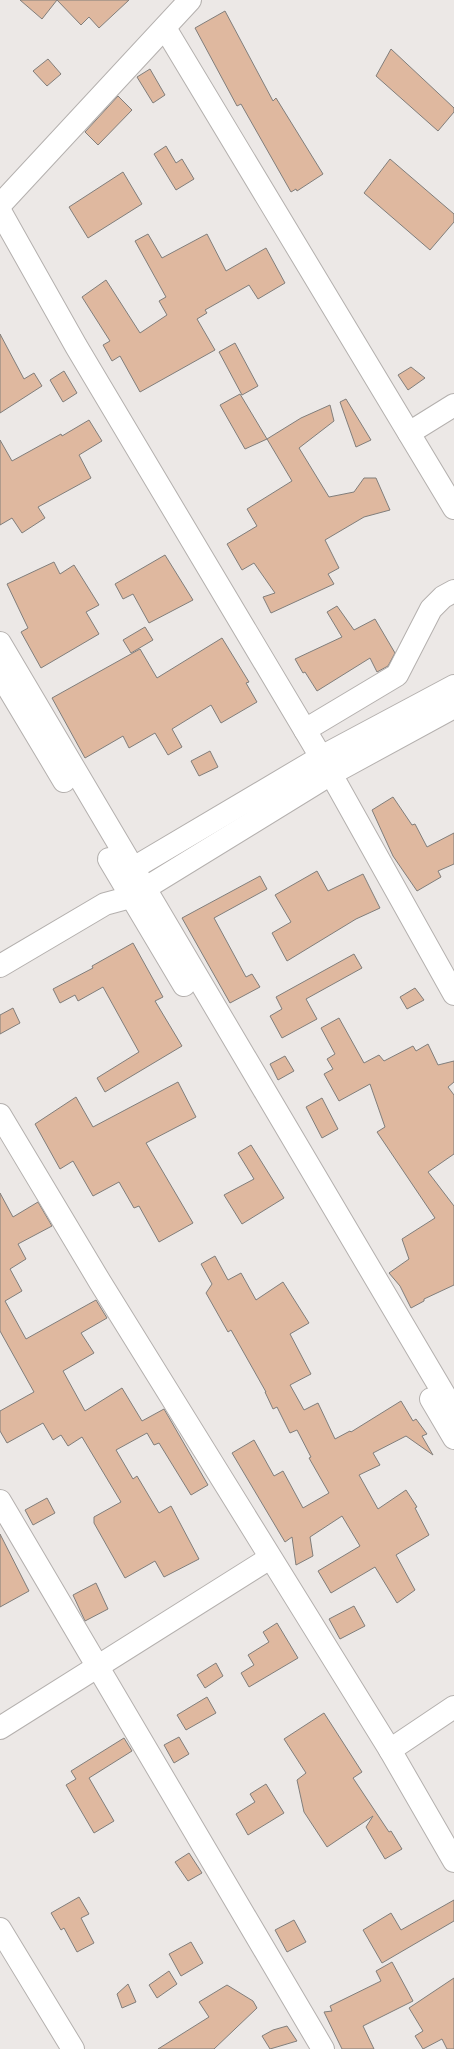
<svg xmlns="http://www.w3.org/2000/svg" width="454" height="2049" viewBox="0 0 454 2049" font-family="Lato,sans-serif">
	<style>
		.building { fill: #dfb89f; stroke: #817e7b }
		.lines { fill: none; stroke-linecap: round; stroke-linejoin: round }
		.minor-casing { stroke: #b4b0ae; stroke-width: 24 }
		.minor { stroke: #fff; stroke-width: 22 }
	</style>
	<rect width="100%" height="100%" fill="#ece8e6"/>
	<g class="building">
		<path d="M 20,0 L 57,0 L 42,19 Z"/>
		<path d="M 57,0 L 129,0 L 99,28 L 89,17 L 81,25 Z"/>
		<path d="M 225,11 L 273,101 L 276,98 L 323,174 L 297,191 L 296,189 L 291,192 L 241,104 L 237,106 L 195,28 Z"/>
		<path d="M 391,49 L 454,108 L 454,112 L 438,131 L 376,76 Z"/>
		<path d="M 48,59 L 61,74 L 47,86 L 33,71 Z"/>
		<path d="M 150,69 L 165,95 L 153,103 L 137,77 Z"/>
		<path d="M 118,96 L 132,110 L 98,145 L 85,132 Z"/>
		<path d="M 166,146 L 176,163 L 182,159 L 194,179 L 176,190 L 154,154 Z"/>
		<path d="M 390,159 L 454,214 L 454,222 L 430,250 L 364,193 Z"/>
		<path d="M 123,172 L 142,204 L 88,238 L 69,207 Z"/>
		<path d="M 148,234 L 162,258 L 207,234 L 226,271 L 266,248 L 285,283 L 258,299 L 249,285 L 205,310 L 207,313 L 197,319 L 215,350 L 140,392 L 120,356 L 112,361 L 103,345 L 110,341 L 82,297 L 106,280 L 140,333 L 167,315 L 159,301 L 166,297 L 135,241 Z"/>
		<path d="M 0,334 L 24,379 L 34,373 L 42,386 L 0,413 Z"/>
		<path d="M 235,343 L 258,386 L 242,395 L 219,352 Z"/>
		<path d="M 411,367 L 425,378 L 408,390 L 398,375 Z"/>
		<path d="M 64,371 L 77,393 L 63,402 L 50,380 Z"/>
		<path d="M 240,394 L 267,439 L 245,449 L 220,405 Z"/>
		<path d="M 346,399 L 371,440 L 356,447 L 340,402 Z"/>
		<path d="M 330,405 L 334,421 L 299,448 L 329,497 L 354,492 L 364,478 L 376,478 L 390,510 L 364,517 L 325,540 L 339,568 L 328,574 L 334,584 L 271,613 L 263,597 L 275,593 L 254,563 L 242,570 L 227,544 L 257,526 L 247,509 L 292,481 L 267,439 L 301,418 Z"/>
		<path d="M 89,420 L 102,441 L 79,455 L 91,478 L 38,507 L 45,518 L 22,533 L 12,518 L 0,525 L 0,440 L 12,461 L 61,434 L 62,436 Z"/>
		<path d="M 165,555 L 193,600 L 149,623 L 133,594 L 123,599 L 115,584 Z"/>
		<path d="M 54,562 L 60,574 L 74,565 L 99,605 L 86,612 L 99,634 L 41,668 L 21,632 L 28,628 L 7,584 Z"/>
		<path d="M 337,606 L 354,630 L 375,619 L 395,653 L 388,666 L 377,672 L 370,658 L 317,691 L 305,672 L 303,673 L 295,659 L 342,637 L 327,612 Z"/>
		<path d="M 145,627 L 153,640 L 131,653 L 123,640 Z"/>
		<path d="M 222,638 L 249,682 L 246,683 L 257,702 L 221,723 L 211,705 L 172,729 L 182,747 L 168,755 L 155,733 L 129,748 L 123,736 L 85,758 L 52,698 L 140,649 L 157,678 Z"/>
		<path d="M 210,751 L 218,767 L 199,776 L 191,761 Z"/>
		<path d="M 393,797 L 412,825 L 415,824 L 427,847 L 454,833 L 454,864 L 438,871 L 441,877 L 417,891 L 393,856 L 372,810 Z"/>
		<path d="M 317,871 L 328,891 L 363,874 L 380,908 L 356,919 L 287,961 L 272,933 L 291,922 L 275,895 Z"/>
		<path d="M 260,876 L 267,889 L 214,918 L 246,977 L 252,974 L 260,987 L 230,1003 L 182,918 Z"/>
		<path d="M 133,943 L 163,997 L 155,1001 L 182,1046 L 105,1092 L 97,1078 L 139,1052 L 103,987 L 78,1001 L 75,995 L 60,1003 L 53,989 L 93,968 L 92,966 Z"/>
		<path d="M 354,954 L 362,968 L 306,999 L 317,1019 L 282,1038 L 270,1016 L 282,1009 L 276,997 Z"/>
		<path d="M 415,988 L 424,1000 L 407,1009 L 400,997 Z"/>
		<path d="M 13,1008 L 20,1023 L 0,1034 L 0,1015 Z"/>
		<path d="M 339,1018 L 364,1063 L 379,1055 L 384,1061 L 413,1046 L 416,1051 L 428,1044 L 438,1065 L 454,1061 L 454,1082 L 448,1087 L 454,1095 L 454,1154 L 428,1172 L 454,1206 L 454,1285 L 424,1299 L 424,1301 L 411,1308 L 400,1286 L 389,1273 L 409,1259 L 402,1239 L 435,1218 L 377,1132 L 385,1127 L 370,1084 L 339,1101 L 324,1074 L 333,1069 L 327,1059 L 335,1054 L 321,1028 Z"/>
		<path d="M 285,1056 L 294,1071 L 278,1080 L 270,1064 Z"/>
		<path d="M 178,1082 L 196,1117 L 146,1143 L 193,1223 L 159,1242 L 139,1206 L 134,1208 L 119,1182 L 93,1196 L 73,1161 L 60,1169 L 35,1124 L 76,1097 L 93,1127 Z"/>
		<path d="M 322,1098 L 338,1129 L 322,1138 L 306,1107 Z"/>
		<path d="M 251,1145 L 284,1198 L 242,1224 L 224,1195 L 254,1179 L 238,1153 Z"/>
		<path d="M 0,1193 L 13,1217 L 38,1202 L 52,1226 L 18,1244 L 26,1259 L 10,1269 L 22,1291 L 5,1301 L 26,1339 L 96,1300 L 107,1318 L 81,1333 L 94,1353 L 63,1371 L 85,1411 L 122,1388 L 142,1421 L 164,1409 L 208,1485 L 191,1495 L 159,1443 L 154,1445 L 147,1433 L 116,1450 L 133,1479 L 137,1476 L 159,1513 L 171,1506 L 199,1559 L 164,1577 L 155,1561 L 125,1578 L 94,1523 L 94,1517 L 121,1502 L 82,1437 L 68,1446 L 61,1435 L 53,1440 L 43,1423 L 7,1443 L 0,1431 L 0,1411 L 34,1392 L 0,1331 Z"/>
		<path d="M 215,1256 L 228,1280 L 241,1273 L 256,1300 L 283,1282 L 309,1323 L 290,1334 L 311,1374 L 290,1385 L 304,1410 L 318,1403 L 335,1439 L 350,1431 L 351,1432 L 401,1401 L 413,1421 L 416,1419 L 427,1434 L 422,1436 L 433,1455 L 406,1436 L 373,1453 L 380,1465 L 359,1475 L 378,1509 L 406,1490 L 417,1507 L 415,1508 L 429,1535 L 396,1555 L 415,1590 L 397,1603 L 375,1567 L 331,1593 L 318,1571 L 360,1546 L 342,1516 L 310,1537 L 313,1556 L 296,1565 L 292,1537 L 285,1542 L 232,1453 L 254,1440 L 274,1476 L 283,1471 L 303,1508 L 329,1493 L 309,1458 L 311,1457 L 297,1430 L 290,1433 L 277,1407 L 273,1409 L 265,1392 L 266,1392 L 231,1330 L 228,1332 L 206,1293 L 212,1284 L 201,1264 Z"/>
		<path d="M 47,1498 L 55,1513 L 33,1525 L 25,1510 Z"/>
		<path d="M 0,1534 L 29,1591 L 0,1607 Z"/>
		<path d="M 96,1583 L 108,1609 L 85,1621 L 73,1595 Z"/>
		<path d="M 354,1606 L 365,1626 L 340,1639 L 329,1619 Z"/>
		<path d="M 277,1623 L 298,1658 L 249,1687 L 241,1673 L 254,1665 L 248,1655 L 269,1642 L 263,1632 Z"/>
		<path d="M 216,1663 L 223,1676 L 205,1688 L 197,1675 Z"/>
		<path d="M 207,1697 L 216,1713 L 186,1730 L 177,1715 Z"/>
		<path d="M 324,1713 L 362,1772 L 353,1778 L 389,1832 L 391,1831 L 402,1849 L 385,1859 L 366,1827 L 373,1816 L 327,1847 L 304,1812 L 297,1780 L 306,1773 L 284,1739 Z"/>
		<path d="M 179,1737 L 189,1754 L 174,1763 L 164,1745 Z"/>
		<path d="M 124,1738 L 132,1751 L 89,1778 L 114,1821 L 94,1833 L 66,1785 L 76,1779 L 71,1771 Z"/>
		<path d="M 266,1784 L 284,1813 L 248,1835 L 236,1814 L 255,1802 L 250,1794 Z"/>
		<path d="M 189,1853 L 202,1873 L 188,1881 L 175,1862 Z"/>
		<path d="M 79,1897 L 89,1914 L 81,1918 L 94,1943 L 77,1952 L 64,1928 L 61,1930 L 51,1913 Z"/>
		<path d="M 454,1900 L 454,1921 L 382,1963 L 363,1930 L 391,1913 L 401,1930 Z"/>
		<path d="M 294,1920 L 306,1942 L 287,1952 L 275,1930 Z"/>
		<path d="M 191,1942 L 203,1963 L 181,1976 L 169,1954 Z"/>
		<path d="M 392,1962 L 413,2001 L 363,2026 L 374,2049 L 342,2049 L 324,2012 L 332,2011 L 330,2006 L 381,1981 L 376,1971 Z"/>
		<path d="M 169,1971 L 177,1984 L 157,1998 L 149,1985 Z"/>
		<path d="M 454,1978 L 454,2049 L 447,2049 L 442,2039 L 423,2049 L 415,2036 L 423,2031 L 409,2008 Z"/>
		<path d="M 128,1984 L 136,2002 L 122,2008 L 117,1994 Z"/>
		<path d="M 227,1985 L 253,2001 L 257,2008 L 214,2049 L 158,2049 L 209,2017 L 199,2002 Z"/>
		<path d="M 287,2026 L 297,2041 L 270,2049 L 262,2036 L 273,2030 Z"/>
	</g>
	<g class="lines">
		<g class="minor-casing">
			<g id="minor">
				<path d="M 165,28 L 454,508"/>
				<path d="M 0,205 L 190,0"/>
				<path d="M 0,211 L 76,346 L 321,757"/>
				<path d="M 409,433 L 454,405"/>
				<path d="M 0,643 L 454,1411"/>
				<path d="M 0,674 L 64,781"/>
				<path d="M 305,730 L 397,675 L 431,609 L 443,597 L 454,591"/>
				<path d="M 331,774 L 454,994"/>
				<path d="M 109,859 L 184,985"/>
				<path d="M 120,876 L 321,757 L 454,686"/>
				<path d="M 0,966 L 105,904 L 131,897 L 331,774 L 454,707"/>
				<path d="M 0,1115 L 100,1282 L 390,1750 L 454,1861"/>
				<path d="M 431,1399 L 454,1438"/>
				<path d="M 0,1501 L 323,2049"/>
				<path d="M 0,1728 L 270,1558"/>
				<path d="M 390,1750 L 454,1707"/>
				<path d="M 0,1929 L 73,2049"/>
			</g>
		</g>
		<use href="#minor" class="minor"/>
	</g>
</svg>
